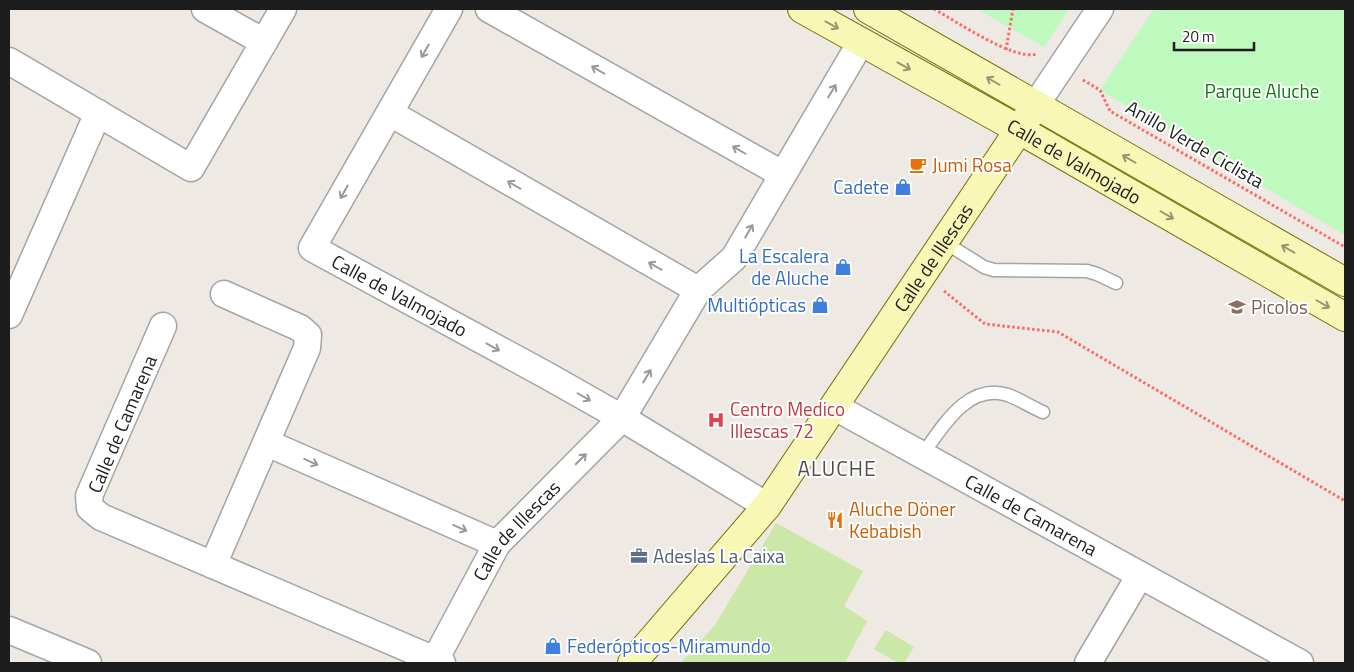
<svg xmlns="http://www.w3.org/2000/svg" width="1354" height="672" viewBox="0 0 1354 672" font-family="'Titillium Web',sans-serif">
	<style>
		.grass { fill: #cce8a8 }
		.park { fill: #bef9be }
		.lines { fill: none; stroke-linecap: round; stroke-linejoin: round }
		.lane-casing { stroke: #a4a4a4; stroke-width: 15 }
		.street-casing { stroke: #a4a4a4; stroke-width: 29 }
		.secondary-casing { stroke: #6e7205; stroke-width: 30 }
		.path { stroke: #f96c68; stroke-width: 3; stroke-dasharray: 2.5 2.5; stroke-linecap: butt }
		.lane { stroke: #fff; stroke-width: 12 }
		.street { stroke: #fff; stroke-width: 26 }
		.secondary { stroke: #f9f7b5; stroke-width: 28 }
		.oneway { stroke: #969571 }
		.oneway2 { stroke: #999 }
		.labels { text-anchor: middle; stroke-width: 4; stroke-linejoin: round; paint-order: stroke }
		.park-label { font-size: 19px; fill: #0c790c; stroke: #fff }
		.street-label { font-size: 19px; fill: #1d1d1d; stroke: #fff }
		.food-label { font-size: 19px; fill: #c56008; stroke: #fff; text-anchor: start }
		.shop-label { font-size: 19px; fill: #366cbe; stroke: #fff; text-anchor: end }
		.education-label { font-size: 19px; fill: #785e54; stroke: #fff; text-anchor: start }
		.health-label { font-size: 19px; fill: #be3a42; stroke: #fff; text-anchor: start }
		.service-label { font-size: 19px; fill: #4e5e75; stroke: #fff; text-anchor: start }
		.quarter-label { font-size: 21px; letter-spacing: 1px; fill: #505050; stroke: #fff }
	</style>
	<rect width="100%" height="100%" fill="#eee9e2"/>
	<g class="grass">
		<path d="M 776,523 L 863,571 L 844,606 L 867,621 L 845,663 L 681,663 L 715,625 Z"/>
		<path d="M 886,630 L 914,647 L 904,663 L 898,663 L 874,649 Z"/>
	</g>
	<g class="park">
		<path d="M 977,9 L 1069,9 L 1044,47 Z"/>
		<path d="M 1154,9 L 1345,9 L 1345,235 L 1100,90 Z"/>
	</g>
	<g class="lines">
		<g class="lane-casing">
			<g id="lane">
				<path d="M 944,242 L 984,267 L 994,270 L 1087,271 L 1097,274 L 1116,283"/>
				<path d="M 922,455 C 942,428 967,382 1008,395 C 1019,399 1031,407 1043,412"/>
			</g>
		</g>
		<g class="street-casing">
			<g id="street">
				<path d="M 205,9 L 264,42"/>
				<path id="s1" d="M 449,9 L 312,248 L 546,375 L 622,418 L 767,506"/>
				<path d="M 489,9 L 782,174"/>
				<path d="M 9,61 L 191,168 L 283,9"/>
				<path d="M 1035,106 L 1100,9"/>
				<path d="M 390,113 L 698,290"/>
				<path d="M 9,315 L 98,113"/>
				<path d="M 163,326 L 89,496 L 90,508 L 101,517 L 442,663"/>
				<path id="s2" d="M 835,407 L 1300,663"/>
				<path d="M 267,443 L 497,544"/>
				<path d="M 213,565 L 307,348 L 308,335 L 300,328 L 224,294"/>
				<path d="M 9,630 L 88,663"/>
				<path id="s3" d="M 435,660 L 497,544 L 622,418 L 698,290 L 734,258 L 861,42"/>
				<path d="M 1088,663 L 1140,575"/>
			</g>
		</g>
		<g class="secondary-casing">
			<g id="secondary">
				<path id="s4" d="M 802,9 L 1018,129 L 1345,317"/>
				<path d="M 868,9 L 1345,282"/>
				<path id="s5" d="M 632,663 L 767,506 L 1035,106"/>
			</g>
		</g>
		<g class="path">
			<path d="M 934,9 C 956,21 1014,61 1037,54"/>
			<path d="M 1006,50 L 1013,9"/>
			<path d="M 1083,80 L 1100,90 L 1110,111 L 1345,247"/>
			<path d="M 944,291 L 985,324 L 1058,332 L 1345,501"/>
		</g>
		<use href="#lane" class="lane"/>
		<use href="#street" class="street"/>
		<use href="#secondary" class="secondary"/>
	</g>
	<defs><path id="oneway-shaft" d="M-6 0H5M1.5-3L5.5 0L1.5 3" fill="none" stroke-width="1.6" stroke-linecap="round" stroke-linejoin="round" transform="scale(1.25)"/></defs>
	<g class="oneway">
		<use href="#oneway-shaft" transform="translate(832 25) rotate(29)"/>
		<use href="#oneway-shaft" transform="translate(904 66) rotate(29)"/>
		<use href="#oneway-shaft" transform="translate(993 81) rotate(-150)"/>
		<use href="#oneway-shaft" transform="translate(1129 159) rotate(-150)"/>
		<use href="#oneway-shaft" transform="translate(1167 215) rotate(30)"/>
		<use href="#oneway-shaft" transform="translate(1288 249) rotate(-150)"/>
		<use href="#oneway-shaft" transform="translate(1323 304) rotate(30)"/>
	</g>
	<g class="oneway2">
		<use href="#oneway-shaft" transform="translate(425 51) rotate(120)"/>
		<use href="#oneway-shaft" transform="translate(598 70) rotate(-150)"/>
		<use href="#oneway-shaft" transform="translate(832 91) rotate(-59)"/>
		<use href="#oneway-shaft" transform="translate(739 150) rotate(-150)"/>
		<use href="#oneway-shaft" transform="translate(514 185) rotate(-150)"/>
		<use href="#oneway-shaft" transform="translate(344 192) rotate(120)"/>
		<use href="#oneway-shaft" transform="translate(749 231) rotate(-60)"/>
		<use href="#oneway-shaft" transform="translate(655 266) rotate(-150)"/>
		<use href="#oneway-shaft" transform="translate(493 347) rotate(29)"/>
		<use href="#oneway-shaft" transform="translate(647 376) rotate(-59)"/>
		<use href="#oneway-shaft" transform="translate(584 397) rotate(30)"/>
		<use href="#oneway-shaft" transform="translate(581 459) rotate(-45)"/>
		<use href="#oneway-shaft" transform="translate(311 462) rotate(24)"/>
		<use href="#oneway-shaft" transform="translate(460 528) rotate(24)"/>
	</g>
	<defs>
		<g id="cafe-bare" transform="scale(1.35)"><path d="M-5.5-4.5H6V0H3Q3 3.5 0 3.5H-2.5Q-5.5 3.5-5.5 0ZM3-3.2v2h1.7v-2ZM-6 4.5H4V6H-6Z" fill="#e8710a" stroke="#fff" stroke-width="2.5" paint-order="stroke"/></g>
		<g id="shop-bare" transform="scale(1.35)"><path d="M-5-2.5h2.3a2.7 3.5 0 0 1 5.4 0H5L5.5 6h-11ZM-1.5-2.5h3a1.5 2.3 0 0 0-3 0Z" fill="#3f7fe0" stroke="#fff" stroke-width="2.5" paint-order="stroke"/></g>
		<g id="school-bare" transform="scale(1.35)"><path d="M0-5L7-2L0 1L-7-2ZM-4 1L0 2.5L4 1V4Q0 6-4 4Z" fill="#8d6e63" stroke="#fff" stroke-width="2.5" paint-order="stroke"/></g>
		<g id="hospital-bare" transform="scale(1.35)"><path d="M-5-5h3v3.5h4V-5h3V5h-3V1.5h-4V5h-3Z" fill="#e0444e" stroke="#fff" stroke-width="2.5" paint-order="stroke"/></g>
		<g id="restaurant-bare" transform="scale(1.35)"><path d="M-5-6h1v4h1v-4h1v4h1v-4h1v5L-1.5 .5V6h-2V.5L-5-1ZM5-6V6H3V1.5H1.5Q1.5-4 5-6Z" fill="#e8710a" stroke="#fff" stroke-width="2.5" paint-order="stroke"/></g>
		<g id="office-bare" transform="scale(1.35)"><path d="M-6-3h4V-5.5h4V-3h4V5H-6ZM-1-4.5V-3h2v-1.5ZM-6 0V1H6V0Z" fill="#5c6f8a" stroke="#fff" stroke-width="2.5" paint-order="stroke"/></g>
	</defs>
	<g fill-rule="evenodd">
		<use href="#cafe-bare" x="918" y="165"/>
		<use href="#shop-bare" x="903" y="187"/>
		<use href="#shop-bare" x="843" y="267"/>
		<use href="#shop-bare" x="820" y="305"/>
		<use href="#school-bare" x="1237" y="307"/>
		<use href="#hospital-bare" x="716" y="420"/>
		<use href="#restaurant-bare" x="835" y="520"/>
		<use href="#office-bare" x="639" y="556"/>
		<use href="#shop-bare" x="553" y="646"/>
	</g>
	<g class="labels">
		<g class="park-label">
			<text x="1262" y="98">Parque Aluche</text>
		</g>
		<g class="street-label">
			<text transform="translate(1195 144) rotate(30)" y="7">Anillo Verde Ciclista</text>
			<text dy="7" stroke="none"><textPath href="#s4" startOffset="312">Calle de Valmojado</textPath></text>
			<text dy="7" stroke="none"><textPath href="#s5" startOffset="506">Calle de Illescas</textPath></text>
			<text dy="7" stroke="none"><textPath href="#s1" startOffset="375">Calle de Valmojado</textPath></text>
			<text transform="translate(122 424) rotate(-67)" y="7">Calle de Camarena</text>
			<text dy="7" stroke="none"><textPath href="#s2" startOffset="224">Calle de Camarena</textPath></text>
			<text dy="7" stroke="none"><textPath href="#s3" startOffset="154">Calle de Illescas</textPath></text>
		</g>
		<g class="food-label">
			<text x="932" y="172">Jumi Rosa</text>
			<text x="849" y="516">Aluche Döner<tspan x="849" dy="22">Kebabish</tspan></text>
		</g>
		<g class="shop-label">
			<text x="889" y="194">Cadete</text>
			<text x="829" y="263">La Escalera<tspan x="829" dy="22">de Aluche</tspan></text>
			<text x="806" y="312">Multiópticas</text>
			<text x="567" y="653" text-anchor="start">Federópticos-Miramundo</text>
		</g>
		<g class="education-label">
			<text x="1251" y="314">Picolos</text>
		</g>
		<g class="health-label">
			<text x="730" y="416">Centro Medico<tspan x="730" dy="22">Illescas 72</tspan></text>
		</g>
		<g class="service-label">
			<text x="653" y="563">Adeslas La Caixa</text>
		</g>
		<g class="quarter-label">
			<text x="837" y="476">ALUCHE</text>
		</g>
	</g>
	<rect width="1354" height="672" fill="none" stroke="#1d1d1d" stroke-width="20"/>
	<path d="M1174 42v8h80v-8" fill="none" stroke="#1d1d1d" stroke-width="2.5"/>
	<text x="1182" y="42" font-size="15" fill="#1d1d1d" stroke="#ffffff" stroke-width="4" paint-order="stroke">20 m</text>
</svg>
